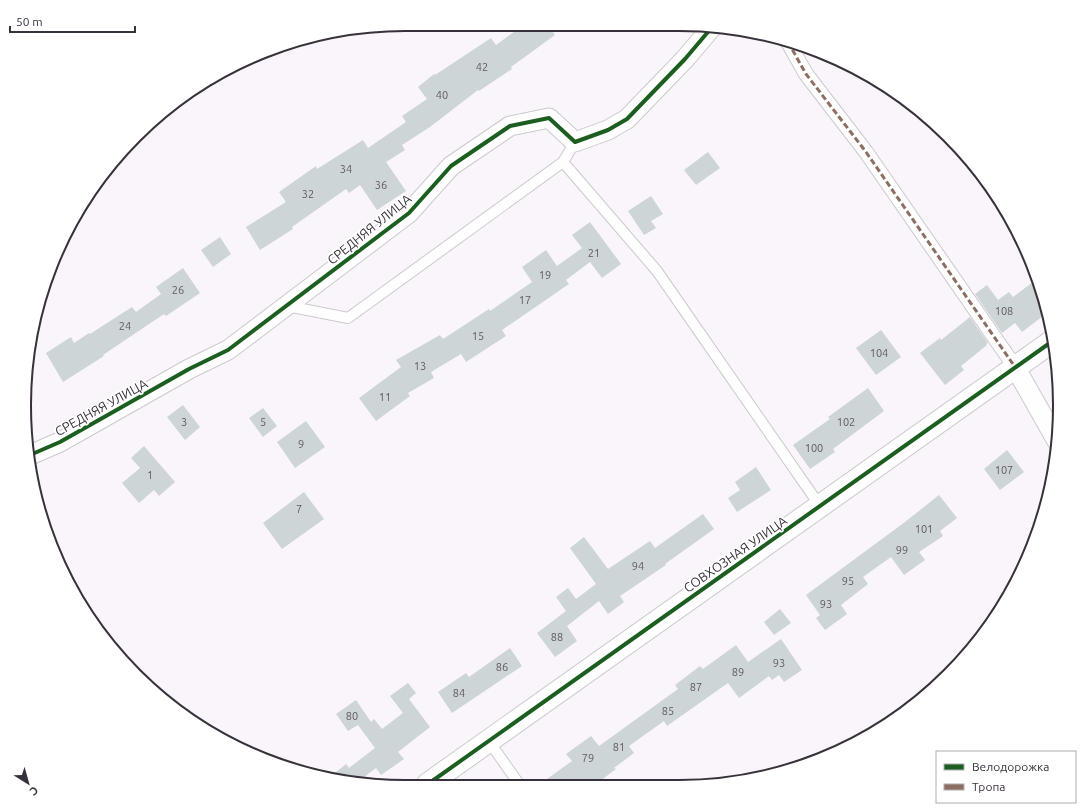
<svg xmlns="http://www.w3.org/2000/svg" width="1084" height="811" viewBox="0 0 1084 811" font-family="Ubuntu,sans-serif">
	<style>
		.building { fill: #ced5d6 }
		.lines { fill: none; stroke-linecap: round; stroke-linejoin: round }
		.service-casing { stroke: #cec8d0; stroke-width: 12 }
		.pedestrian-casing { stroke: #cec8d0; stroke-width: 16 }
		.minor-casing { stroke: #cec8d0; stroke-width: 21 }
		.tertiary-casing { stroke: #cec8d0; stroke-width: 24 }
		.service { stroke: #fefefe; stroke-width: 10 }
		.pedestrian { stroke: #fefefe; stroke-width: 14 }
		.minor { stroke: #fefefe; stroke-width: 19 }
		.tertiary { stroke: #fefefe; stroke-width: 22 }
		.quiet { stroke: #8d6e63; stroke-width: 3; stroke-dasharray: 6 3; stroke-linecap: butt }
		.cycleway-casing { stroke: #fff; stroke-width: 6 }
		.cycleway { stroke: #1b5e20; stroke-width: 4 }
		.labels { text-anchor: middle; stroke-width: 3.5; stroke-linejoin: round; paint-order: stroke }
		.number-label { font-size: 11px; fill: #5e5962 }
		.street-label { font-size: 13px; fill: #38303b; stroke: #fff }
		.rim { fill: none; stroke: #38303b; stroke-width: 2 }
	</style>
	<rect width="100%" height="100%" fill="#f9f5fb"/>
	<g class="building">
		<path d="M 525,24 L 547,24 L 555,35 L 511,67 L 512,69 L 479,91 L 478,90 L 430,127 L 402,145 L 405,150 L 386,162 L 406,191 L 377,210 L 360,185 L 349,193 L 346,189 L 292,227 L 293,229 L 260,250 L 246,227 L 286,202 L 279,192 L 316,166 L 317,169 L 363,140 L 368,148 L 406,122 L 402,116 L 427,99 L 418,87 L 434,74 L 435,75 L 491,38 L 496,45 Z"/>
		<path d="M 708,152 L 720,168 L 696,185 L 684,170 Z"/>
		<path d="M 651,196 L 663,214 L 651,221 L 656,228 L 644,235 L 628,211 Z"/>
		<path d="M 590,222 L 621,264 L 602,278 L 590,262 L 566,280 L 569,284 L 502,330 L 506,336 L 466,362 L 461,354 L 431,372 L 434,378 L 408,393 L 410,396 L 376,421 L 359,398 L 401,367 L 396,360 L 440,335 L 443,339 L 489,309 L 490,311 L 532,282 L 522,267 L 546,250 L 557,266 L 582,248 L 572,235 Z"/>
		<path d="M 220,237 L 231,254 L 213,267 L 201,250 Z"/>
		<path d="M 183,268 L 200,293 L 166,316 L 164,314 L 103,355 L 104,356 L 63,382 L 46,353 L 71,337 L 74,343 L 89,333 L 90,334 L 132,307 L 136,312 L 161,294 L 156,287 Z"/>
		<path d="M 1037,279 L 1047,313 L 1022,332 L 1015,323 L 1002,333 L 975,294 L 987,285 L 998,300 L 1009,292 L 1013,297 Z"/>
		<path d="M 970,317 L 988,343 L 986,344 L 987,345 L 961,366 L 964,370 L 945,385 L 920,353 L 940,338 L 941,340 Z"/>
		<path d="M 881,330 L 901,357 L 876,375 L 856,348 Z"/>
		<path d="M 868,388 L 884,411 L 833,449 L 835,452 L 810,469 L 793,445 L 830,419 L 828,417 Z"/>
		<path d="M 183,405 L 200,427 L 185,440 L 167,417 Z"/>
		<path d="M 263,408 L 277,426 L 263,437 L 249,418 Z"/>
		<path d="M 306,421 L 325,447 L 295,468 L 277,442 Z"/>
		<path d="M 144,446 L 175,482 L 159,496 L 154,490 L 139,503 L 122,483 L 140,468 L 131,458 Z"/>
		<path d="M 1007,450 L 1024,472 L 1000,490 L 984,469 Z"/>
		<path d="M 756,467 L 771,490 L 737,512 L 728,498 L 740,490 L 735,482 Z"/>
		<path d="M 304,492 L 324,519 L 282,549 L 263,523 Z"/>
		<path d="M 939,495 L 957,518 L 940,531 L 943,536 L 919,552 L 925,560 L 904,575 L 891,557 L 863,577 L 868,584 L 841,605 L 847,614 L 825,630 L 816,618 L 820,615 L 806,595 L 905,522 Z"/>
		<path d="M 703,514 L 714,529 L 665,564 L 666,565 L 620,596 L 624,602 L 608,614 L 599,601 L 567,626 L 577,641 L 555,657 L 537,633 L 566,611 L 556,597 L 568,588 L 576,599 L 596,584 L 570,548 L 584,537 L 608,569 L 650,541 L 655,548 Z"/>
		<path d="M 780,609 L 791,623 L 774,635 L 764,622 Z"/>
		<path d="M 781,639 L 802,670 L 784,682 L 779,675 L 772,680 L 769,676 L 739,698 L 728,683 L 667,726 L 664,721 L 629,746 L 634,753 L 614,768 L 616,769 L 596,784 L 540,784 L 572,761 L 566,754 L 591,736 L 599,746 L 678,689 L 675,685 L 700,666 L 703,669 L 736,645 L 748,662 Z"/>
		<path d="M 510,648 L 522,666 L 452,713 L 438,692 L 466,673 L 469,677 Z"/>
		<path d="M 408,683 L 416,693 L 409,699 L 430,727 L 398,752 L 404,759 L 381,775 L 376,768 L 359,781 L 361,784 L 356,784 L 329,778 L 346,764 L 349,768 L 375,748 L 358,725 L 348,731 L 336,714 L 356,700 L 371,722 L 374,719 L 382,729 L 403,713 L 390,696 Z"/>
	</g>
	<g class="lines">
		<g class="service-casing">
			<g id="service">
				<path d="M 575,142 L 563,162 L 657,271 L 820,506"/>
				<path d="M 287,306 L 348,318 L 563,162"/>
				<path d="M 488,740 L 519,784"/>
			</g>
		</g>
		<g class="pedestrian-casing">
			<path id="pedestrian" d="M 788,42 L 806,74 L 866,152 L 1015,367"/>
		</g>
		<g class="minor-casing">
			<g id="minor">
				<path d="M 1015,367 L 1057,441"/>
				<path d="M 30,455 L 60,442 L 189,369 L 228,350 L 409,213 L 451,166 L 510,126 L 549,118 L 575,142 L 608,130 L 627,119 L 685,59 L 713,26"/>
			</g>
		</g>
		<g class="tertiary-casing">
			<path id="tertiary" d="M 428,784 L 1054,340"/>
		</g>
		<use href="#service" class="service"/>
		<use href="#pedestrian" class="pedestrian"/>
		<use href="#minor" class="minor"/>
		<use href="#tertiary" class="tertiary"/>
		<path class="quiet" d="M 788,42 L 806,74 L 866,152 L 1015,367"/>
		<g class="cycleway-casing">
			<g id="cycleway">
				<path d="M 30,455 L 60,442 L 189,369 L 228,350 L 409,213 L 451,166 L 510,126 L 549,118 L 575,142 L 608,130 L 627,119 L 685,59 L 713,26"/>
				<path d="M 428,784 L 1054,340"/>
			</g>
		</g>
		<use href="#cycleway" class="cycleway"/>
	</g>
	<g class="labels">
		<g class="number-label">
			<text x="482" y="71">42</text>
			<text x="442" y="99">40</text>
			<text x="346" y="173">34</text>
			<text x="381" y="189">36</text>
			<text x="308" y="198">32</text>
			<text x="594" y="257">21</text>
			<text x="545" y="279">19</text>
			<text x="178" y="294">26</text>
			<text x="525" y="304">17</text>
			<text x="1004" y="315">108</text>
			<text x="125" y="330">24</text>
			<text x="478" y="340">15</text>
			<text x="879" y="357">104</text>
			<text x="420" y="370">13</text>
			<text x="385" y="401">11</text>
			<text x="184" y="426">3</text>
			<text x="263" y="426">5</text>
			<text x="846" y="426">102</text>
			<text x="301" y="448">9</text>
			<text x="814" y="452">100</text>
			<text x="1004" y="474">107</text>
			<text x="150" y="479">1</text>
			<text x="299" y="513">7</text>
			<text x="924" y="533">101</text>
			<text x="902" y="554">99</text>
			<text x="638" y="570">94</text>
			<text x="848" y="585">95</text>
			<text x="826" y="608">93</text>
			<text x="557" y="641">88</text>
			<text x="779" y="667">93</text>
			<text x="502" y="671">86</text>
			<text x="738" y="676">89</text>
			<text x="696" y="691">87</text>
			<text x="459" y="697">84</text>
			<text x="668" y="715">85</text>
			<text x="352" y="720">80</text>
			<text x="619" y="751">81</text>
			<text x="588" y="762">79</text>
		</g>
		<g class="street-label">
			<text transform="translate(369 229) rotate(-39)" y="5">СРЕДНЯЯ УЛИЦА</text>
			<text transform="translate(101 407) rotate(-29)" y="5">СРЕДНЯЯ УЛИЦА</text>
			<text transform="translate(735 554) rotate(-35)" y="5">СОВХОЗНАЯ УЛИЦА</text>
		</g>
	</g>
	<path d="M0 0H1084V811H0ZM405 31H679A374 374 0 0 1 1053 405V406A374 374 0 0 1 679 780H405A374 374 0 0 1 31 406V405A374 374 0 0 1 405 31Z" fill="#fff" fill-rule="evenodd"/>
	<path class="rim" d="M405 31H679A374 374 0 0 1 1053 405V406A374 374 0 0 1 679 780H405A374 374 0 0 1 31 406V405A374 374 0 0 1 405 31Z"/>
	<rect x="936" y="751" width="140" height="52" fill="#ffffff" stroke="#afacb1"/>
	<rect x="944" y="764" width="20" height="6" fill="#1b5e20" stroke="#afacb1"/>
	<text x="972" y="771" font-size="12" fill="#38303b">Велодорожка</text>
	<rect x="944" y="784" width="20" height="6" fill="#8d6e63" stroke="#afacb1"/>
	<text x="972" y="791" font-size="12" fill="#38303b">Тропа</text>
	<g transform="translate(28 783) rotate(143)" stroke="#ffffff" stroke-width="3" paint-order="stroke">
	<path d="M0-3L7 15L0 10L-7 15Z" fill="#38303b"/>
	<text y="-6" font-size="11" font-weight="bold" text-anchor="middle" fill="#38303b">С</text>
	</g>
	<path d="M10 26v6h125v-6" fill="none" stroke="#38303b" stroke-width="2"/>
	<text x="16" y="26" font-size="12" fill="#38303b" stroke="#ffffff" stroke-width="3" paint-order="stroke">50 m</text>
</svg>
